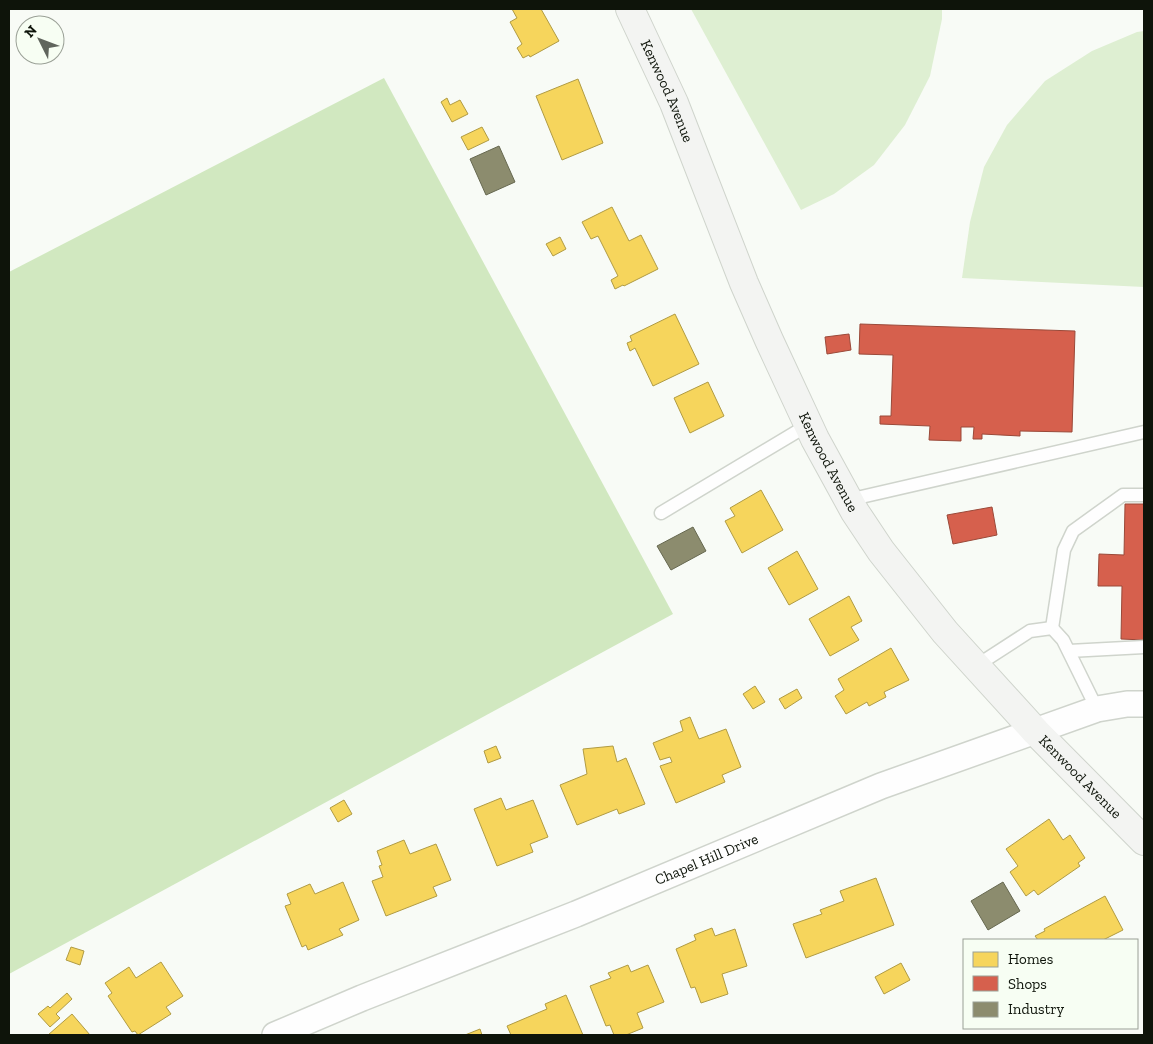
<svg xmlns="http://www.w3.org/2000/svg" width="1153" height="1044" viewBox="0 0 1153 1044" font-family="'Zilla Slab',serif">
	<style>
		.green { fill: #deefd2 }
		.forest { fill: #d1e8c0 }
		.homes { fill: #f6d55c; stroke: #b09b43 }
		.shops { fill: #d6604d; stroke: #9a4939 }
		.industry { fill: #8c8c6e; stroke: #666850 }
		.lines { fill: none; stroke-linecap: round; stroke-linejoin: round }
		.lane-casing { stroke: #cfd4cc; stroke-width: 15 }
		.street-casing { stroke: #cfd4cc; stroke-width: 28 }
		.secondary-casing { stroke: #cfd4cc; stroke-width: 30 }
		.lane { stroke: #fefefe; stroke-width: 12 }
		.street { stroke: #fefefe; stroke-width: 25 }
		.secondary { stroke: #f3f4f2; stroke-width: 28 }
		.labels { text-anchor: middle; stroke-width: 5; stroke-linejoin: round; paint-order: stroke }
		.street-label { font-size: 15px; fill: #0e140a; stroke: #f7fef3 }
	</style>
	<rect width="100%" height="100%" fill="#f8fbf6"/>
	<g class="green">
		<path d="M 691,9 L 942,9 L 942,19 L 930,76 L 905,125 L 874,165 L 834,194 L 801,210 Z"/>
		<path d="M 1144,31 L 1144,287 L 962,278 L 970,222 L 984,167 L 1007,125 L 1045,81 L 1092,51 L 1137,32 Z"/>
	</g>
	<path class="forest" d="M 384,78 L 673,614 L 9,974 L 9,272 Z"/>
	<g class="homes">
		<path d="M 512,9 L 541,9 L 559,41 L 530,57 L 529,55 L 523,58 L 517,48 L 522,44 L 510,22 L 517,18 Z"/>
		<path d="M 578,79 L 603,143 L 562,160 L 536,96 Z"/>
		<path d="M 447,98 L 450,105 L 460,100 L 468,114 L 452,122 L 441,102 Z"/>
		<path d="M 482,127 L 489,140 L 468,150 L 461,137 Z"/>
		<path d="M 612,207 L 629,241 L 641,235 L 658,269 L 624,286 L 623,285 L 615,289 L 611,280 L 618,276 L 598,236 L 591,239 L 582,222 Z"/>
		<path d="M 560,237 L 566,249 L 553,256 L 546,244 Z"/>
		<path d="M 675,314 L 699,364 L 653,386 L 635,348 L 630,351 L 627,343 L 632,341 L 630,336 Z"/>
		<path d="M 708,382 L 724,416 L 690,433 L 674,398 Z"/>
		<path d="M 761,490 L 783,530 L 742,553 L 725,521 L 735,516 L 730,508 Z"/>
		<path d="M 797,551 L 818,589 L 789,605 L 768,568 Z"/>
		<path d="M 849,596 L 862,621 L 851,627 L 859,640 L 830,656 L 809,619 Z"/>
		<path d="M 891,648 L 909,680 L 884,692 L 886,697 L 869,706 L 867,702 L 846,714 L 835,696 L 844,690 L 838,679 Z"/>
		<path d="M 755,686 L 765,702 L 753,709 L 743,694 Z"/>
		<path d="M 797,689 L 802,698 L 785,709 L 779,699 Z"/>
		<path d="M 690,717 L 699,739 L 726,729 L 741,767 L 722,775 L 725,782 L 676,803 L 660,766 L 672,762 L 670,757 L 660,760 L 653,743 L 683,731 L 680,721 Z"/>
		<path d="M 496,746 L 501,758 L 488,763 L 484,751 Z"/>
		<path d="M 613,746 L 617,762 L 626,758 L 645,804 L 619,814 L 617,809 L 577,825 L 560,785 L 587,774 L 583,749 Z"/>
		<path d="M 501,798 L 506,810 L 533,800 L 548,837 L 530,844 L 533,852 L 497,866 L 474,809 Z"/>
		<path d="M 344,800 L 352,814 L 338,822 L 330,808 Z"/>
		<path d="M 1049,819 L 1063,840 L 1070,835 L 1085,858 L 1078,863 L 1080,866 L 1038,895 L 1034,890 L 1026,896 L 1010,872 L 1018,866 L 1006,849 Z"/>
		<path d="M 404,840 L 410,854 L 436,844 L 451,880 L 433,887 L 437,896 L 386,916 L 372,881 L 383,877 L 379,866 L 382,865 L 377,851 Z"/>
		<path d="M 876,878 L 894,925 L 806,958 L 793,924 L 822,914 L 820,910 L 844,901 L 840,891 Z"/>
		<path d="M 343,882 L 359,920 L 339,929 L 343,935 L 308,950 L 306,945 L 302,947 L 285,906 L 291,904 L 287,894 L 310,884 L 315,894 Z"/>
		<path d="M 1105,896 L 1123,930 L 1103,940 L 1038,940 L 1035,936 L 1045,931 L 1044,929 Z"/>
		<path d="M 712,928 L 715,936 L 735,929 L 747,966 L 722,974 L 728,994 L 701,1003 L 695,987 L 691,988 L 676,949 L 696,940 L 694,935 Z"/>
		<path d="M 71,947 L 84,951 L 80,965 L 66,960 Z"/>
		<path d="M 161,962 L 183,996 L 166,1007 L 171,1014 L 138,1035 L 135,1031 L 132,1032 L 108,996 L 112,993 L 105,983 L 129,967 L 136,978 Z"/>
		<path d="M 901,963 L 910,980 L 884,994 L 875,977 Z"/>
		<path d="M 628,965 L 631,972 L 648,965 L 664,1002 L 637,1013 L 643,1028 L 626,1035 L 614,1035 L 610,1025 L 606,1026 L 590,986 L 611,978 L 608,973 Z"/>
		<path d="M 67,993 L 72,999 L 56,1014 L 60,1018 L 50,1027 L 38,1014 L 48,1006 L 50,1008 Z"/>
		<path d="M 566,995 L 583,1035 L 511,1035 L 507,1026 L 547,1009 L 545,1004 Z"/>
		<path d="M 72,1014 L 90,1035 L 48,1035 Z"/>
		<path d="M 480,1029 L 482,1035 L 465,1035 Z"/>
	</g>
	<g class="shops">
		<path d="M 860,324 L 1075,331 L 1072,432 L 1020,431 L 1020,436 L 982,434 L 982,439 L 973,439 L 974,427 L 961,427 L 961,441 L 929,440 L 930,426 L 880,424 L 880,416 L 891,416 L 893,355 L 859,354 Z"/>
		<path d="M 849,334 L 851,350 L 827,354 L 825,337 Z"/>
		<path d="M 1125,504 L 1144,504 L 1144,640 L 1121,639 L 1122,586 L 1098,586 L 1099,554 L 1124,555 Z"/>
		<path d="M 992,507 L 997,535 L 953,544 L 947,515 Z"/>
	</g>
	<g class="industry">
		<path d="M 499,146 L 515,182 L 486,195 L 470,159 Z"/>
		<path d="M 693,527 L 706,551 L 671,570 L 657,546 Z"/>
		<path d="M 1003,882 L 1020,911 L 988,930 L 971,901 Z"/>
	</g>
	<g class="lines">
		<g class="lane-casing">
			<g id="lane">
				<path d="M 848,500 L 1144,432"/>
				<path d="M 661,513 L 808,425"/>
				<path d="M 1052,628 L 1064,550 L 1073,531 L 1123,495 L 1144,495"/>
				<path d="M 1069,651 L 1144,647"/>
				<path d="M 976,666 L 1030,631 L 1052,628 L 1063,640 L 1097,709"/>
			</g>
		</g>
		<g class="street-casing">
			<g id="street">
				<path id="s1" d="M 275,1035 L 362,998 L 576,914 L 881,786 L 1097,709 L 1127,704 L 1144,704"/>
			</g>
		</g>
		<g class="secondary-casing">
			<g id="secondary">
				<path id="s2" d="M 630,9 L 674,103 L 744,283 L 769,340 L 815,439 L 855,512 L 881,551 L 945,632 L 1036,732 L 1144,841"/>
			</g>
		</g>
		<use href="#lane" class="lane"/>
		<use href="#street" class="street"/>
		<use href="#secondary" class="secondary"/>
	</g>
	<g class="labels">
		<g class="street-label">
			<text dy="5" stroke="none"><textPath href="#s2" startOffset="90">Kenwood Avenue</textPath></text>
			<text dy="5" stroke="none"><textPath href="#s2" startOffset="495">Kenwood Avenue</textPath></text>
			<text dy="5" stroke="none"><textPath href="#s2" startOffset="900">Kenwood Avenue</textPath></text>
			<text dy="5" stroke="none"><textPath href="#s1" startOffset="466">Chapel Hill Drive</textPath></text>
		</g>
	</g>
	<rect width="1153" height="1044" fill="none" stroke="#0e140a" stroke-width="20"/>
	<rect x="963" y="939" width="175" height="90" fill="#f7fef3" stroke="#9aa096"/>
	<rect x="973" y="952" width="25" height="15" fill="#f6d55c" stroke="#9aa096"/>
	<text x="1008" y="964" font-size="15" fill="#0e140a">Homes</text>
	<rect x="973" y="976" width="25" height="15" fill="#d6604d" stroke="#9aa096"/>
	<text x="1008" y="989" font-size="15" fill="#0e140a">Shops</text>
	<rect x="973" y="1002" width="25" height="15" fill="#8c8c6e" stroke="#9aa096"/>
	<text x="1008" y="1014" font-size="15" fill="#0e140a">Industry</text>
	<g transform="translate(40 40) rotate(312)"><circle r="24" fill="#f7fef3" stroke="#9aa096"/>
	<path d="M0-4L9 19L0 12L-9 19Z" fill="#60655d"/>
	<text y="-8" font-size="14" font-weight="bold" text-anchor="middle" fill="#0e140a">N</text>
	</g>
</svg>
